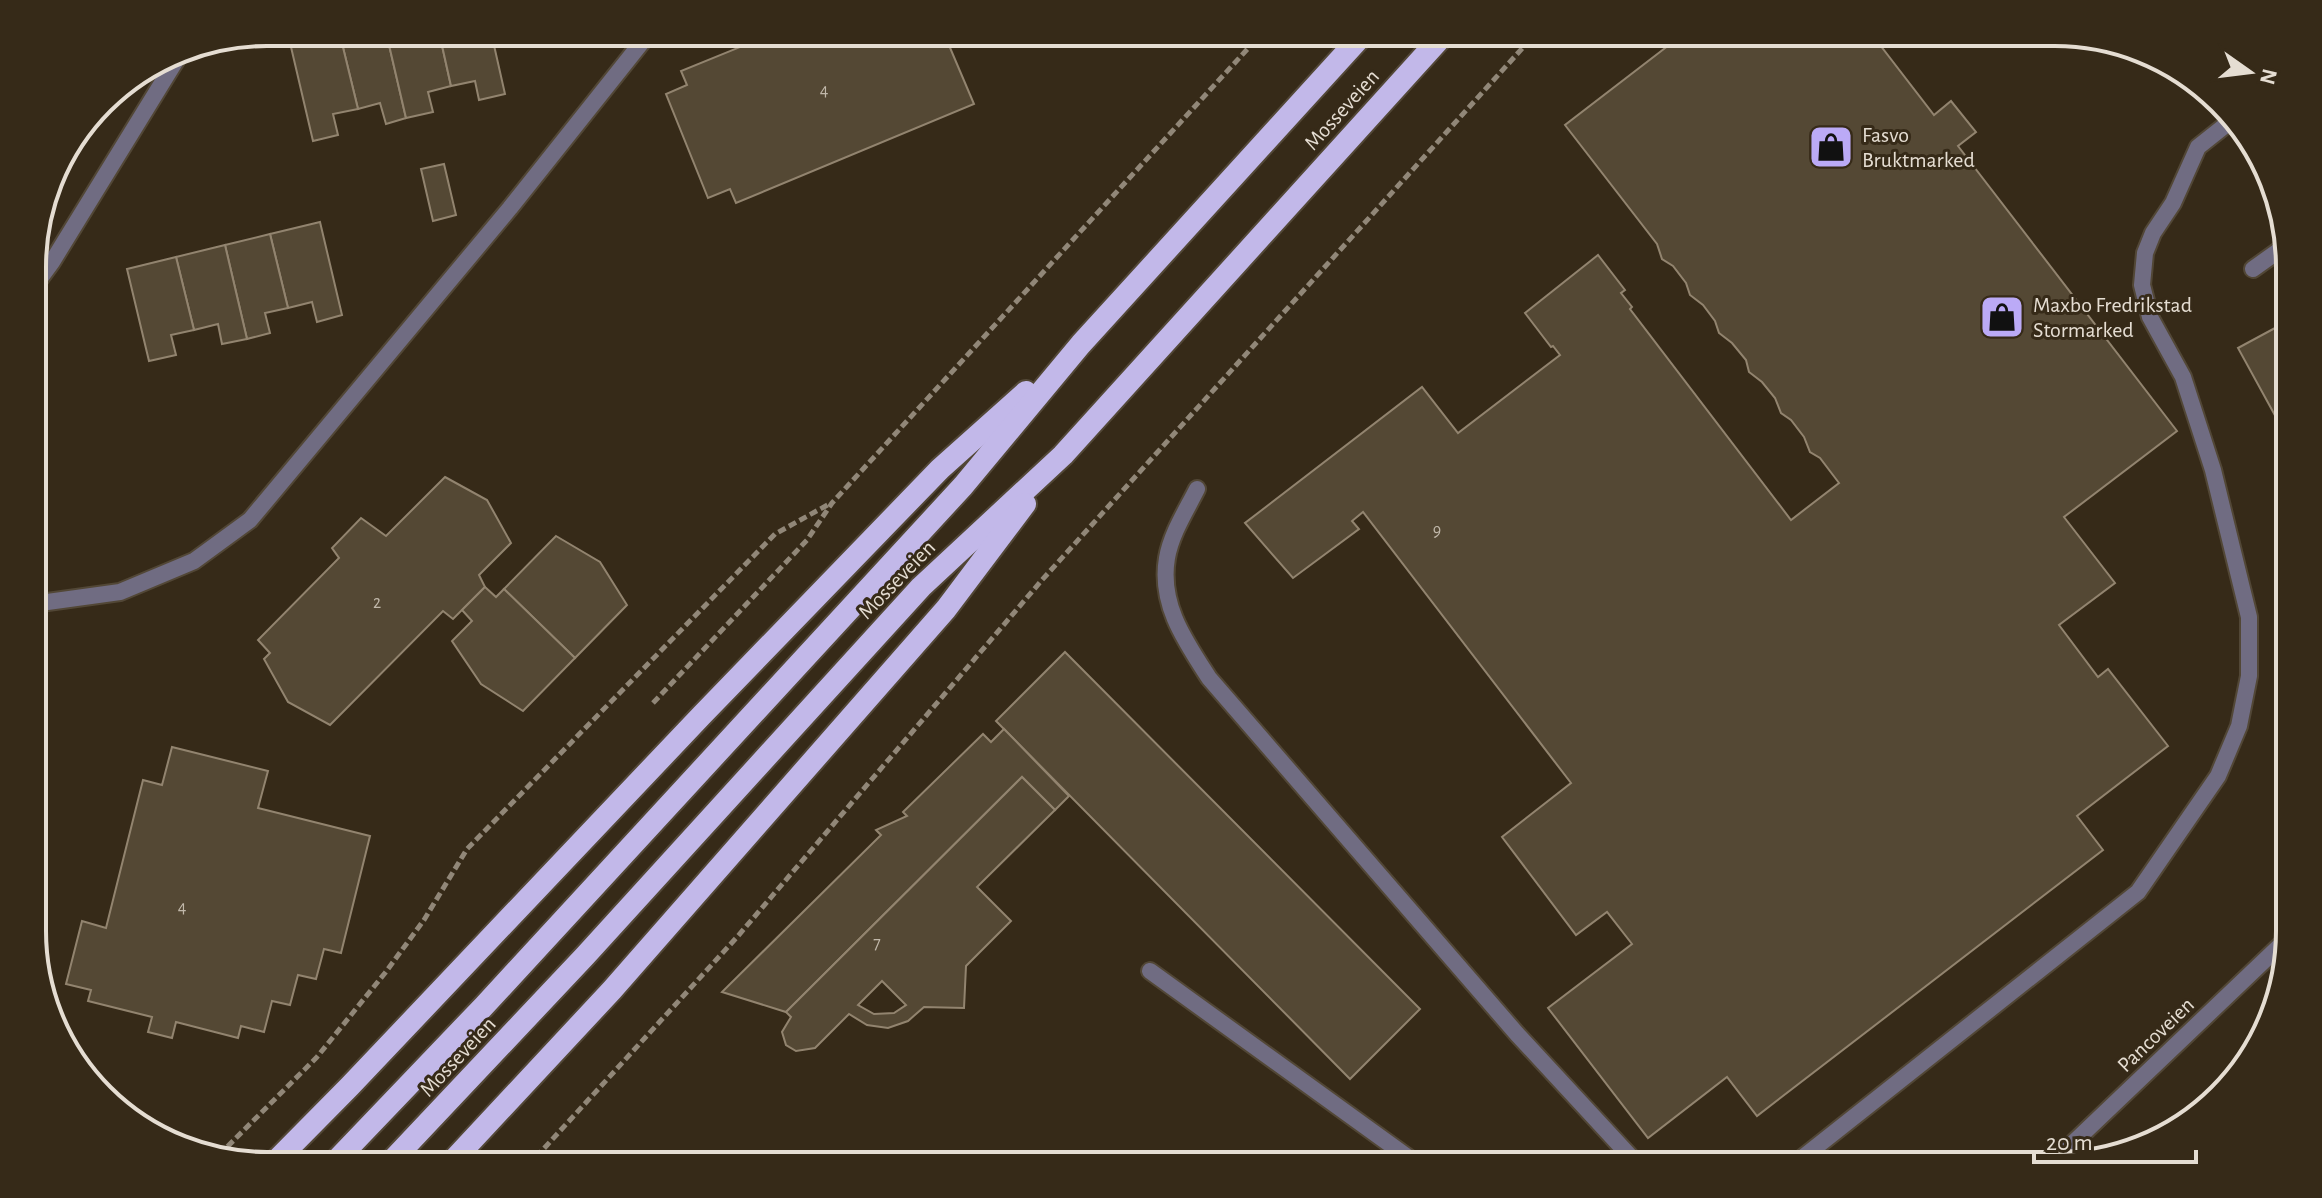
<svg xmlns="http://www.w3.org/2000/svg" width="2322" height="1198" viewBox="0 0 2322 1198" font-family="'Alegreya Sans',sans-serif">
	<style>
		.building { fill: #544834; stroke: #92846f; stroke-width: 2; fill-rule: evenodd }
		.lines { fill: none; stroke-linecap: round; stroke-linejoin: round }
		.service-casing { stroke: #524736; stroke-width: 20 }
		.minor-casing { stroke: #524736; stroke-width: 20 }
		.trunk-casing { stroke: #524736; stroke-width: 26 }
		.path { stroke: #918778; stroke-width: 5; stroke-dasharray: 8 4; stroke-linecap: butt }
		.service { stroke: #706c82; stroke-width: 16 }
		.minor { stroke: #706c82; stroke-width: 16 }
		.trunk { stroke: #c2b8e9; stroke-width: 22 }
		.labels { text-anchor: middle; stroke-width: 6; stroke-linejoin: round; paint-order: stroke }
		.number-label { font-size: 18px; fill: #c1b8aa }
		.street-label { font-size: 22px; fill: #e5ddd2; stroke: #362a18 }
		.poi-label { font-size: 22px; fill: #e5ddd2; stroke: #362a18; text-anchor: start }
		.rim { fill: none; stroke: #e5ddd2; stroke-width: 4 }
	</style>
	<rect width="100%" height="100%" fill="#362a18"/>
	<g class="building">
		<path d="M 354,32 L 386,32 L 406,118 L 386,124 L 380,103 L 358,109 L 340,35 Z"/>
		<path d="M 386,32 L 439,32 L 451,86 L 428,92 L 433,112 L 406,118 Z"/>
		<path d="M 439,32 L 491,32 L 505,94 L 479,100 L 475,81 L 451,86 Z"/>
		<path d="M 777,32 L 975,32 L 948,43 L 974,104 L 736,203 L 730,189 L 708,198 L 666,94 L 687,85 L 681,71 Z"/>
		<path d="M 1686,32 L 1870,32 L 1934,115 L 1951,101 L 1976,132 L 1958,146 L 2177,431 L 2064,517 L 2115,583 L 2059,625 L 2098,677 L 2108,669 L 2168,746 L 2077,816 L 2103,850 L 1757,1116 L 1727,1077 L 1648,1138 L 1548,1008 L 1632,944 L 1607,912 L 1576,935 L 1502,837 L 1571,783 L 1363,512 L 1352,521 L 1359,529 L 1293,578 L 1245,523 L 1422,387 L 1458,433 L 1560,355 L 1553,346 L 1551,347 L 1525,313 L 1598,255 L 1625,290 L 1621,293 L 1632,307 L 1630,309 L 1791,520 L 1839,483 L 1820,458 L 1810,452 L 1804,437 L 1791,420 L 1781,413 L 1775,398 L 1762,382 L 1749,372 L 1746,360 L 1732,343 L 1719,333 L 1715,321 L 1703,305 L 1690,295 L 1686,283 L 1673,266 L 1662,259 L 1657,244 L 1565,125 Z"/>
		<path d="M 340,35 L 358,109 L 333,114 L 338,135 L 313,141 L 291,47 Z"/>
		<path d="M 444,164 L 456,215 L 433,221 L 421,169 Z"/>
		<path d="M 320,222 L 342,315 L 317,322 L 312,302 L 288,308 L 270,234 Z"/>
		<path d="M 270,234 L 288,308 L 265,313 L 270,333 L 247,339 L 225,245 Z"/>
		<path d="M 225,245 L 247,339 L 222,344 L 218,324 L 194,330 L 176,257 Z"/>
		<path d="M 176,257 L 194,330 L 171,335 L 176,355 L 149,361 L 127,269 Z"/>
		<path d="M 2288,321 L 2289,441 L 2238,348 Z"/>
		<path d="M 445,477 L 487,500 L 511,543 L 479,575 L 485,587 L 453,619 L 443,611 L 330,725 L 288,702 L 264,659 L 270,653 L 258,640 L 339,558 L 332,548 L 361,518 L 386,536 Z"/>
		<path d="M 556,536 L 600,562 L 627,605 L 575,658 L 504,589 Z"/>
		<path d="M 485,587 L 496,597 L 504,589 L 575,658 L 523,711 L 481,684 L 452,641 L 472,621 L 462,610 Z"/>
		<path d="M 1065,652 L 1420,1009 L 1350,1079 L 996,721 Z"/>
		<path d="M 1004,729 L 1069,796 L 1055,810 L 1022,777 L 786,1012 L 722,992 L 881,835 L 876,830 L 907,816 L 903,812 L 983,734 L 991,742 Z"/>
		<path d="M 172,747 L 268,771 L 258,808 L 370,836 L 341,953 L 324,949 L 316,979 L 298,975 L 290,1005 L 272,1001 L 264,1032 L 241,1026 L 238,1038 L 176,1022 L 172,1038 L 148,1032 L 152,1017 L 88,1001 L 91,990 L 66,984 L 82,921 L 106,928 L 143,780 L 162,785 Z"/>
		<path d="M 1022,777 L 1055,810 L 977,887 L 1011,921 L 966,966 L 964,1008 L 924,1007 L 908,1021 L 888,1028 L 867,1025 L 849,1014 L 815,1048 L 796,1051 L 786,1045 L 782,1032 L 791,1017 L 786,1012 ZM 882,981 L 906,1005 L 894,1013 L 874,1014 L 858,1005 Z"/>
	</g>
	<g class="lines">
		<g class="service-casing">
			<g id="service">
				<path d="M 2253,269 L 2288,244"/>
				<path d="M 1197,489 C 1186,511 1171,534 1167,558 C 1159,604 1185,641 1209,678 L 1517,1034 L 1639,1166"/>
				<path d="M 1150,971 L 1420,1166"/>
				<path d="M 1792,1166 L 2138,892 L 2218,776 L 2239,726 L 2249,676 L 2249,617 L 2213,470 L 2183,377 L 2150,317 L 2142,285 L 2145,253 L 2153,233 L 2173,203 L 2198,147 L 2232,120"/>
			</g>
		</g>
		<g class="minor-casing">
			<g id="minor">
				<path d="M 33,288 L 52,262 L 183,49"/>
				<path d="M 33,604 L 120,592 L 194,561 L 250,520 L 510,208 L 650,32"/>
				<path d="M 2055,1166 L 2072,1144 L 2289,937"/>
			</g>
		</g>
		<g class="trunk-casing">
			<g id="trunk">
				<path d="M 271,1166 L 350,1086 L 701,716 L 940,469 L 1026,392"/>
				<path d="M 331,1166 L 484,1006 L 963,486 L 1081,344 L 1365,32"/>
				<path d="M 387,1166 L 585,956 L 921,587 L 1063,455 L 1446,32"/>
				<path d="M 448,1166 L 612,990 L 946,609 L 1025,504"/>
			</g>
		</g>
		<g class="path">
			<path d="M 653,703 L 807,540 L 832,503 L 1263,32"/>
			<path d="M 219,1155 L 317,1057 L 385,973 L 424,920 L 467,849 L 775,534 L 831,503"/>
			<path d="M 528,1166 L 738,936 L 1042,580 L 1537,32"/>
		</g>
		<use href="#service" class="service"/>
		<use href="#minor" class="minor"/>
		<use href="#trunk" class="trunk"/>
	</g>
	<defs>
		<g id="shop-square" transform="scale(2.3)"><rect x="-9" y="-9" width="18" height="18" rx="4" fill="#bbaaf6" stroke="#362a18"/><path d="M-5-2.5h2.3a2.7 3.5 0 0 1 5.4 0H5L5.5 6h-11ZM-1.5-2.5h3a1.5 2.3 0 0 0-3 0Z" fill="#111"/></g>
	</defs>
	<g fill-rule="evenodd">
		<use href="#shop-square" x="1831" y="147"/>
		<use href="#shop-square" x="2002" y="317"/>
	</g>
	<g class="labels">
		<g class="number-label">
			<text x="824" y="96">4</text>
			<text x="1437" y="536">9</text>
			<text x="377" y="608">2</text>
			<text x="182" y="913">4</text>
			<text x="877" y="949">7</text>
		</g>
		<g class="street-label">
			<text transform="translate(1341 109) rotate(-48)" y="8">Mosseveien</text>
			<text transform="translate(896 579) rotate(-46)" y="8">Mosseveien</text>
			<text transform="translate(2155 1034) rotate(-44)" y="8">Pancoveien</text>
			<text transform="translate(457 1056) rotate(-47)" y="8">Mosseveien</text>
		</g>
		<g class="poi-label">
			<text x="1862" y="142">Fasvo<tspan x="1862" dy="25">Bruktmarked</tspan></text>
			<text x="2033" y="312">Maxbo Fredrikstad<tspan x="2033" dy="25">Stormarked</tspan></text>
		</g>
	</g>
	<path d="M0 0H2322V1198H0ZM267 46H2055A221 221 0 0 1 2276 267V931A221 221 0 0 1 2055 1152H267A221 221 0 0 1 46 931V267A221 221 0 0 1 267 46Z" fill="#362a18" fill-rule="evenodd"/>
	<path class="rim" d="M267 46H2055A221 221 0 0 1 2276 267V931A221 221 0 0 1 2055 1152H267A221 221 0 0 1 46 931V267A221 221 0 0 1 267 46Z"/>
	<g transform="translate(2250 72) rotate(104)" stroke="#362a18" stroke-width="6" paint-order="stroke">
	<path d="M0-6L14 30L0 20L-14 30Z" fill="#e5ddd2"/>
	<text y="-12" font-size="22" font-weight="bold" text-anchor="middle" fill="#e5ddd2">N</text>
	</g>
	<path d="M2034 1150v12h162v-12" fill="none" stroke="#e5ddd2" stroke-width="4"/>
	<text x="2046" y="1150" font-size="24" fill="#e5ddd2" stroke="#362a18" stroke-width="6" paint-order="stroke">20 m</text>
</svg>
